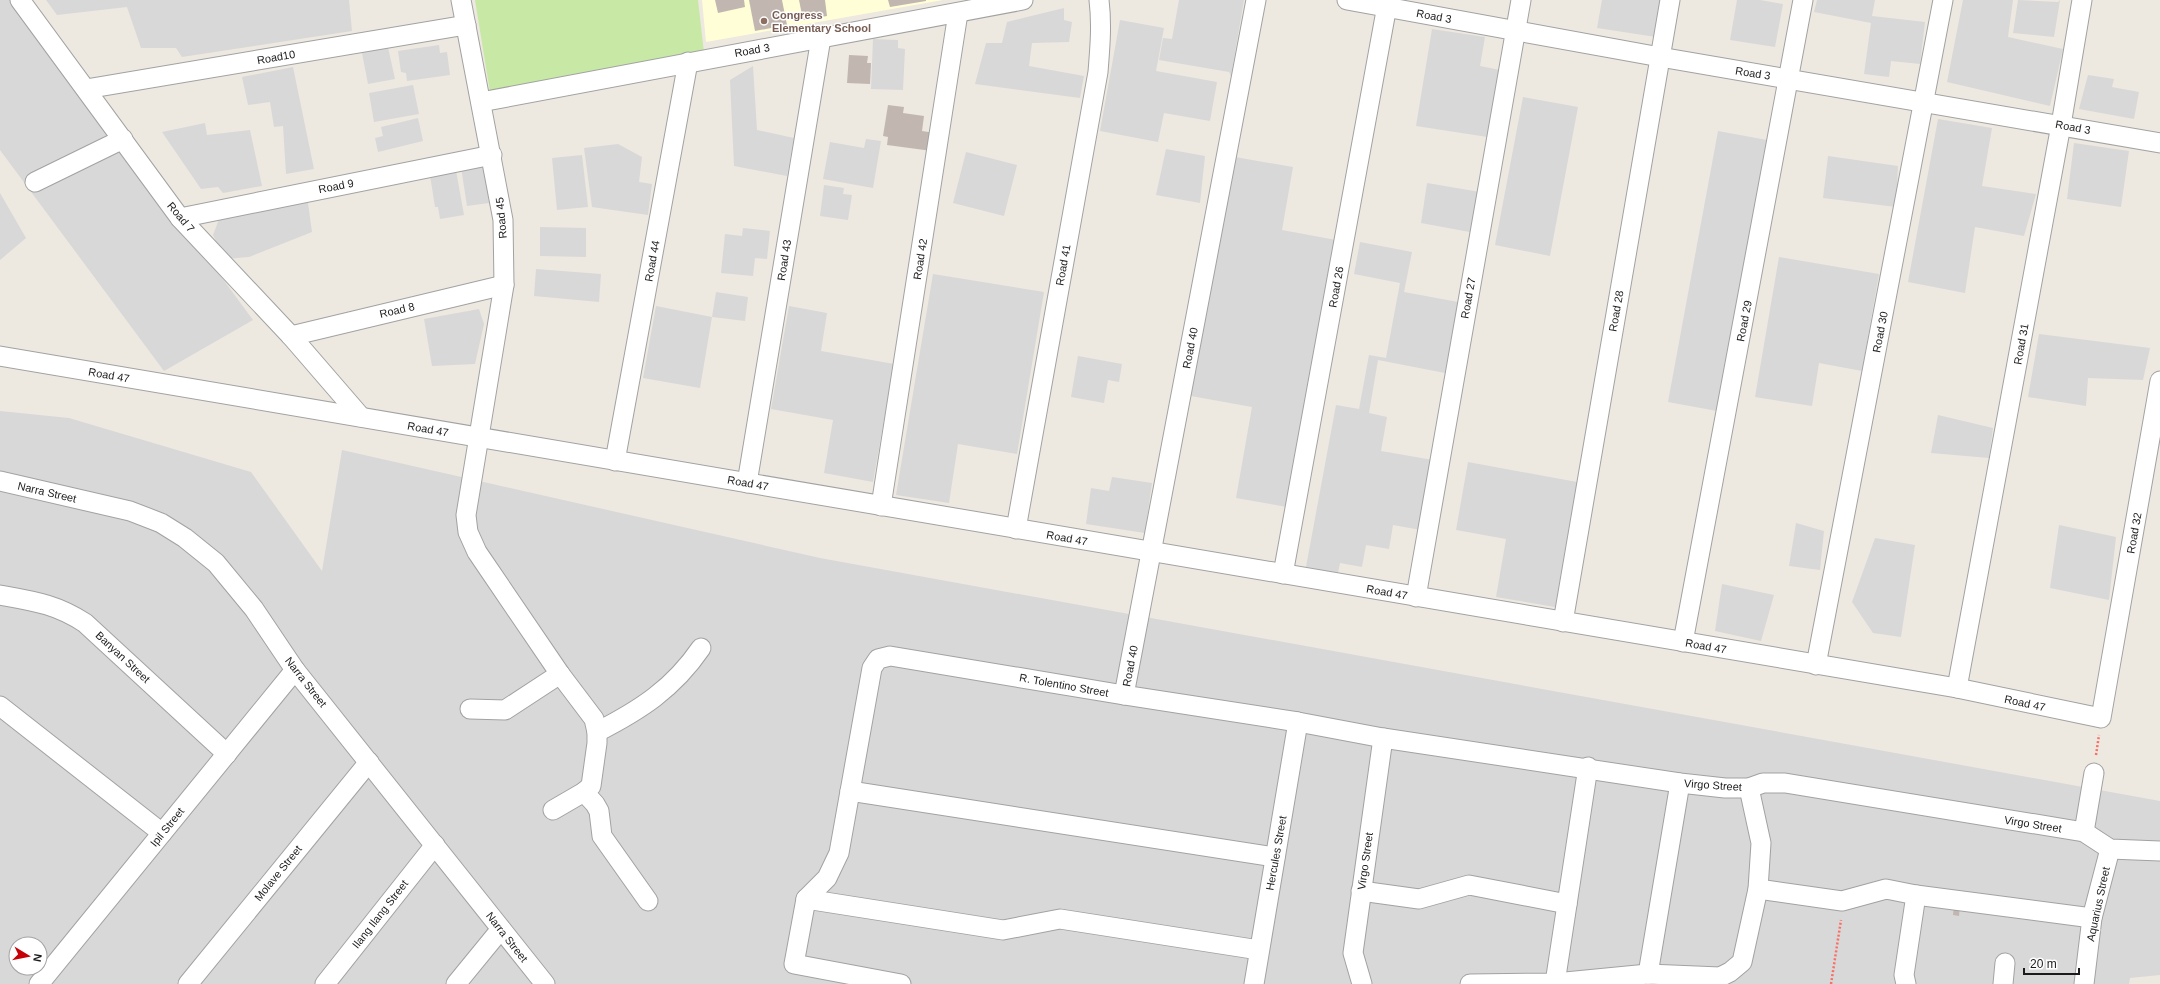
<svg xmlns="http://www.w3.org/2000/svg" width="2160" height="984" viewBox="0 0 2160 984" font-family="Helvetica,sans-serif">
	<style>
		.residential { fill: #d9d8d8; fill-rule: evenodd }
		.education { fill: #fffed7 }
		.grass { fill: #c8e8a5 }
		.building { fill: #c1b7b0 }
		.lines { fill: none; stroke-linecap: round; stroke-linejoin: round }
		.street-casing { stroke: #a2a2a2; stroke-width: 21 }
		.path { stroke: #f96f65; stroke-width: 2.5; stroke-dasharray: 2 2; stroke-linecap: butt }
		.street { stroke: #fff; stroke-width: 19 }
		.education-dot { fill: #8d6e63; stroke: #fff; stroke-width: 1.5 }
		.labels { text-anchor: middle; stroke-width: 3; stroke-linejoin: round; paint-order: stroke }
		.education-label { font-size: 11px; font-weight: bold; fill: #785e54; stroke: #fff; text-anchor: start }
		.street-label { font-size: 11px; fill: #1b1b1b; stroke: #fff }
	</style>
	<rect width="100%" height="100%" fill="#ede8e0"/>
	<g class="residential">
		<path d="M 0,0 L 17,0 L 253,320 L 164,371 L 0,150 Z"/>
		<path d="M 46,0 L 349,0 L 352,31 L 182,57 L 176,48 L 141,48 L 127,7 L 57,15 Z"/>
		<path d="M 1179,0 L 1244,0 L 1231,76 L 1229,72 L 1159,60 L 1163,38 L 1172,39 Z"/>
		<path d="M 1602,0 L 1662,0 L 1656,37 L 1597,28 Z"/>
		<path d="M 1737,0 L 1760,0 L 1783,4 L 1775,47 L 1730,40 Z"/>
		<path d="M 1817,0 L 1875,0 L 1872,16 L 1925,22 L 1920,64 L 1891,61 L 1889,77 L 1864,74 L 1871,23 L 1814,12 Z"/>
		<path d="M 1963,0 L 2013,0 L 2008,37 L 2063,49 L 2050,106 L 1947,82 Z"/>
		<path d="M 2018,0 L 2058,2 L 2060,0 L 2054,37 L 2013,33 Z"/>
		<path d="M 1064,8 L 1064,20 L 1072,22 L 1069,42 L 1032,43 L 1029,66 L 1084,76 L 1080,98 L 975,84 L 986,43 L 1002,43 L 1007,22 Z"/>
		<path d="M 1120,20 L 1164,28 L 1156,71 L 1217,82 L 1210,121 L 1164,113 L 1158,142 L 1100,131 Z"/>
		<path d="M 1432,29 L 1485,37 L 1480,66 L 1505,71 L 1494,138 L 1416,126 Z"/>
		<path d="M 873,39 L 898,40 L 898,48 L 905,49 L 903,90 L 871,89 Z"/>
		<path d="M 387,43 L 395,79 L 368,84 L 361,48 Z"/>
		<path d="M 439,45 L 440,53 L 447,52 L 450,75 L 407,81 L 406,73 L 401,72 L 398,51 Z"/>
		<path d="M 753,66 L 757,130 L 794,138 L 787,176 L 734,166 L 730,80 Z"/>
		<path d="M 293,67 L 314,169 L 286,174 L 283,126 L 274,127 L 270,102 L 248,105 L 242,77 Z"/>
		<path d="M 2088,75 L 2114,79 L 2112,87 L 2139,92 L 2134,119 L 2079,109 Z"/>
		<path d="M 413,85 L 419,114 L 374,122 L 369,93 Z"/>
		<path d="M 1523,97 L 1578,107 L 1550,256 L 1495,245 Z"/>
		<path d="M 418,118 L 423,141 L 378,152 L 375,138 L 383,136 L 381,127 Z"/>
		<path d="M 1938,119 L 1992,128 L 1982,186 L 2036,194 L 2024,236 L 1975,227 L 1965,293 L 1908,282 Z"/>
		<path d="M 205,123 L 207,135 L 250,130 L 262,186 L 223,193 L 218,187 L 201,189 L 162,132 Z"/>
		<path d="M 1718,131 L 1767,140 L 1717,411 L 1668,402 Z"/>
		<path d="M 866,139 L 881,141 L 873,188 L 823,179 L 830,142 L 864,148 Z"/>
		<path d="M 2074,143 L 2129,151 L 2121,207 L 2067,199 Z"/>
		<path d="M 618,144 L 642,157 L 639,182 L 652,184 L 648,215 L 592,207 L 584,148 Z"/>
		<path d="M 1166,149 L 1205,156 L 1200,203 L 1156,195 Z"/>
		<path d="M 966,152 L 1017,165 L 1004,216 L 953,203 Z"/>
		<path d="M 582,155 L 588,207 L 557,210 L 552,158 Z"/>
		<path d="M 1828,156 L 1898,166 L 1896,207 L 1823,198 Z"/>
		<path d="M 1235,157 L 1293,167 L 1282,230 L 1336,240 L 1287,507 L 1236,498 L 1252,407 L 1191,396 Z"/>
		<path d="M 486,164 L 493,186 L 487,187 L 489,203 L 467,206 L 461,167 Z"/>
		<path d="M 455,165 L 464,215 L 440,219 L 438,207 L 435,207 L 429,169 Z"/>
		<path d="M 1427,183 L 1480,192 L 1475,233 L 1421,223 Z"/>
		<path d="M 824,185 L 844,188 L 843,194 L 852,195 L 848,220 L 820,216 Z"/>
		<path d="M 0,193 L 26,238 L 0,260 Z"/>
		<path d="M 307,196 L 312,232 L 249,257 L 225,259 L 213,235 L 221,214 Z"/>
		<path d="M 540,227 L 586,228 L 586,257 L 540,256 Z"/>
		<path d="M 743,228 L 770,231 L 767,259 L 755,258 L 753,276 L 721,273 L 725,234 L 742,236 Z"/>
		<path d="M 1360,242 L 1412,252 L 1404,292 L 1458,302 L 1445,373 L 1378,360 L 1369,413 L 1387,417 L 1381,451 L 1433,460 L 1421,530 L 1393,525 L 1389,549 L 1366,545 L 1362,567 L 1340,563 L 1338,573 L 1306,567 L 1336,405 L 1359,409 L 1369,355 L 1386,358 L 1400,283 L 1354,274 Z"/>
		<path d="M 1779,257 L 1879,274 L 1862,371 L 1819,363 L 1812,406 L 1755,397 Z"/>
		<path d="M 536,269 L 601,274 L 599,302 L 534,296 Z"/>
		<path d="M 933,274 L 1044,292 L 1017,454 L 958,444 L 949,503 L 896,495 Z"/>
		<path d="M 716,292 L 748,297 L 745,321 L 712,317 L 700,388 L 643,378 L 656,306 L 712,317 Z"/>
		<path d="M 789,306 L 827,313 L 821,351 L 894,364 L 873,482 L 824,473 L 833,420 L 771,409 Z"/>
		<path d="M 479,309 L 484,324 L 475,364 L 432,366 L 424,319 Z"/>
		<path d="M 2039,334 L 2150,348 L 2143,380 L 2088,378 L 2086,406 L 2028,397 Z"/>
		<path d="M 1078,356 L 1122,364 L 1119,382 L 1108,380 L 1104,403 L 1071,397 Z"/>
		<path d="M 0,411 L 69,418 L 251,472 L 322,571 L 342,450 L 820,558 L 2160,801 L 2160,975 L 2130,978 L 2129,984 L 0,984 ZM 16,944 L 40,944 L 40,968 L 16,968 Z"/>
		<path d="M 1938,415 L 1993,428 L 1989,458 L 1931,453 Z"/>
		<path d="M 1468,462 L 1577,482 L 1555,607 L 1496,597 L 1506,539 L 1456,530 Z"/>
		<path d="M 1112,477 L 1152,483 L 1145,533 L 1086,524 L 1091,488 L 1109,491 Z"/>
		<path d="M 1796,523 L 1824,531 L 1820,570 L 1789,566 Z"/>
		<path d="M 2059,525 L 2116,537 L 2109,600 L 2050,588 Z"/>
		<path d="M 1875,538 L 1915,545 L 1901,637 L 1873,633 L 1852,602 Z"/>
		<path d="M 1722,584 L 1774,595 L 1761,641 L 1715,631 Z"/>
	</g>
	<path class="education" d="M 702,0 L 943,0 L 706,42 Z"/>
	<path class="grass" d="M 475,0 L 698,0 L 704,53 L 490,92 Z"/>
	<g class="building">
		<path d="M 715,0 L 744,0 L 745,7 L 718,13 Z"/>
		<path d="M 749,0 L 782,0 L 787,25 L 755,31 Z"/>
		<path d="M 799,0 L 825,0 L 827,16 L 803,20 Z"/>
		<path d="M 888,0 L 926,0 L 926,1 L 890,7 Z"/>
		<path d="M 849,55 L 868,56 L 867,63 L 871,63 L 870,84 L 847,83 Z"/>
		<path d="M 888,105 L 904,107 L 903,113 L 924,116 L 922,131 L 935,133 L 932,151 L 887,145 L 888,137 L 883,136 Z"/>
		<path d="M 1960,904 L 1959,916 L 1953,915 L 1954,905 Z"/>
	</g>
	<g class="lines">
		<g class="street-casing">
			<g id="street">
				<path d="M 20,0 L 180,218 L 291,336 L 361,417"/>
				<path d="M 461,0 L 503,220 L 504,285 L 466,515 L 468,532 L 477,552 L 560,674 L 594,719 L 597,732 L 597,743 L 591,786 L 584,792 L 553,810"/>
				<path d="M 1347,0 L 1660,57 L 2160,143"/>
				<path d="M 86,89 L 466,25"/>
				<path d="M 481,102 L 1023,0"/>
				<path d="M 35,182 L 123,139"/>
				<path d="M 180,218 L 492,155"/>
				<path d="M 291,336 L 504,285"/>
				<path d="M 0,356 L 1957,688 L 2101,718 L 2160,381"/>
				<path d="M 615,461 L 688,62"/>
				<path d="M 0,481 L 130,511 L 161,523 L 185,538 L 216,563 L 254,609 L 295,670 L 545,984"/>
				<path d="M 747,483 L 821,38"/>
				<path d="M 881,506 L 958,13"/>
				<path d="M 1016,529 L 1098,72 C 1100,47 1102,24 1099,0"/>
				<path d="M 1283,574 L 1388,0"/>
				<path d="M 0,595 C 33,601 56,604 85,623 L 227,754"/>
				<path d="M 1416,597 L 1521,0"/>
				<path d="M 1563,622 L 1670,0"/>
				<path d="M 1683,642 L 1803,0"/>
				<path d="M 1816,665 L 1943,0"/>
				<path d="M 1957,688 L 2061,125 L 2082,0"/>
				<path d="M 1124,695 L 1256,0"/>
				<path d="M 0,706 L 162,833"/>
				<path d="M 470,709 L 505,710 L 560,674"/>
				<path d="M 597,732 C 640,710 673,689 701,648"/>
				<path d="M 850,791 L 1275,857"/>
				<path d="M 584,792 L 595,804 L 599,811 L 602,836 L 648,901"/>
				<path d="M 2084,832 L 2094,773"/>
				<path d="M 1758,889 L 1842,901 L 1886,889 L 1916,895 L 2092,918"/>
				<path d="M 1361,891 L 1419,899 L 1469,885 L 1567,904"/>
				<path d="M 806,899 L 1003,930 L 1060,919 L 1259,950"/>
				<path d="M 1648,974 L 1680,783"/>
				<path d="M 1555,983 L 1588,767"/>
				<path d="M 39,984 L 295,670"/>
				<path d="M 188,984 L 369,762"/>
				<path d="M 325,984 L 435,845"/>
				<path d="M 456,984 L 501,929"/>
				<path d="M 901,984 L 794,964 L 806,899 L 827,878 L 839,853 L 872,668 L 878,659 L 890,656 L 1124,695 L 1298,722 L 1383,738 L 1680,783 L 1725,788 L 1749,788 L 1763,783 L 1785,783 L 2084,832 L 2110,849 L 2160,851"/>
				<path d="M 1254,984 L 1298,722"/>
				<path d="M 1362,984 L 1353,953 L 1383,738"/>
				<path d="M 1470,984 L 1555,983 L 1648,974 L 1720,977 L 1730,972 L 1742,962 L 1758,889 L 1761,843 L 1749,788"/>
				<path d="M 1906,984 L 1904,975 L 1916,895"/>
				<path d="M 2003,984 L 2005,963"/>
				<path d="M 2084,984 L 2092,918 L 2110,849"/>
			</g>
		</g>
		<g class="path">
			<path d="M 2096,755 L 2099,735"/>
			<path d="M 1831,984 L 1841,920"/>
		</g>
		<use href="#street" class="street"/>
	</g>
	<circle class="education-dot" cx="764" cy="21" r="4"/>
	<g class="labels">
		<g class="education-label">
			<text x="772" y="19">Congress<tspan x="772" dy="13">Elementary School</tspan></text>
		</g>
		<g class="street-label">
			<text transform="translate(1434 16) rotate(10)" y="4">Road 3</text>
			<text transform="translate(752 50) rotate(-10)" y="4">Road 3</text>
			<text transform="translate(276 57) rotate(-10)" y="4">Road10</text>
			<text transform="translate(1753 73) rotate(9)" y="4">Road 3</text>
			<text transform="translate(2073 127) rotate(10)" y="4">Road 3</text>
			<text transform="translate(336 186) rotate(-11)" y="4">Road 9</text>
			<text transform="translate(181 217) rotate(50)" y="4">Road 7</text>
			<text transform="translate(501 218) rotate(-95)" y="4">Road 45</text>
			<text transform="translate(920 259) rotate(-81)" y="4">Road 42</text>
			<text transform="translate(784 260) rotate(-81)" y="4">Road 43</text>
			<text transform="translate(652 261) rotate(-80)" y="4">Road 44</text>
			<text transform="translate(1063 265) rotate(-80)" y="4">Road 41</text>
			<text transform="translate(1336 287) rotate(-80)" y="4">Road 26</text>
			<text transform="translate(1468 298) rotate(-80)" y="4">Road 27</text>
			<text transform="translate(397 310) rotate(-13)" y="4">Road 8</text>
			<text transform="translate(1616 311) rotate(-80)" y="4">Road 28</text>
			<text transform="translate(1744 321) rotate(-79)" y="4">Road 29</text>
			<text transform="translate(1880 332) rotate(-79)" y="4">Road 30</text>
			<text transform="translate(2021 344) rotate(-80)" y="4">Road 31</text>
			<text transform="translate(1190 348) rotate(-79)" y="4">Road 40</text>
			<text transform="translate(109 375) rotate(10)" y="4">Road 47</text>
			<text transform="translate(428 429) rotate(10)" y="4">Road 47</text>
			<text transform="translate(748 483) rotate(10)" y="4">Road 47</text>
			<text transform="translate(47 492) rotate(13)" y="4">Narra Street</text>
			<text transform="translate(2134 533) rotate(-80)" y="4">Road 32</text>
			<text transform="translate(1067 538) rotate(10)" y="4">Road 47</text>
			<text transform="translate(1387 592) rotate(10)" y="4">Road 47</text>
			<text transform="translate(1706 646) rotate(10)" y="4">Road 47</text>
			<text transform="translate(123 657) rotate(43)" y="4">Banyan Street</text>
			<text transform="translate(1130 666) rotate(-79)" y="4">Road 40</text>
			<text transform="translate(306 682) rotate(52)" y="4">Narra Street</text>
			<text transform="translate(1064 685) rotate(10)" y="4">R. Tolentino Street</text>
			<text transform="translate(2025 703) rotate(12)" y="4">Road 47</text>
			<text transform="translate(1713 785) rotate(4)" y="4">Virgo Street</text>
			<text transform="translate(2033 824) rotate(9)" y="4">Virgo Street</text>
			<text transform="translate(167 827) rotate(-51)" y="4">Ipil Street</text>
			<text transform="translate(1276 853) rotate(-80)" y="4">Hercules Street</text>
			<text transform="translate(1365 861) rotate(-82)" y="4">Virgo Street</text>
			<text transform="translate(278 873) rotate(-51)" y="4">Molave Street</text>
			<text transform="translate(2098 904) rotate(-78)" y="4">Aquarius Street</text>
			<text transform="translate(380 914) rotate(-52)" y="4">Ilang Ilang Street</text>
			<text transform="translate(507 937) rotate(52)" y="4">Narra Street</text>
		</g>
	</g>
	<g transform="translate(28 956) rotate(100)"><circle r="19" fill="#ffffff" stroke="#a4a4a4"/>
	<path d="M0-3L7 15L0 10L-7 15Z" fill="#c60007"/>
	<text y="-6" font-size="11" font-weight="bold" text-anchor="middle" fill="#1b1b1b">N</text>
	</g>
	<path d="M2024 968v6h55v-6" fill="none" stroke="#1b1b1b" stroke-width="2"/>
	<text x="2030" y="968" font-size="12" fill="#1b1b1b" stroke="#ffffff" stroke-width="3" paint-order="stroke">20 m</text>
</svg>
